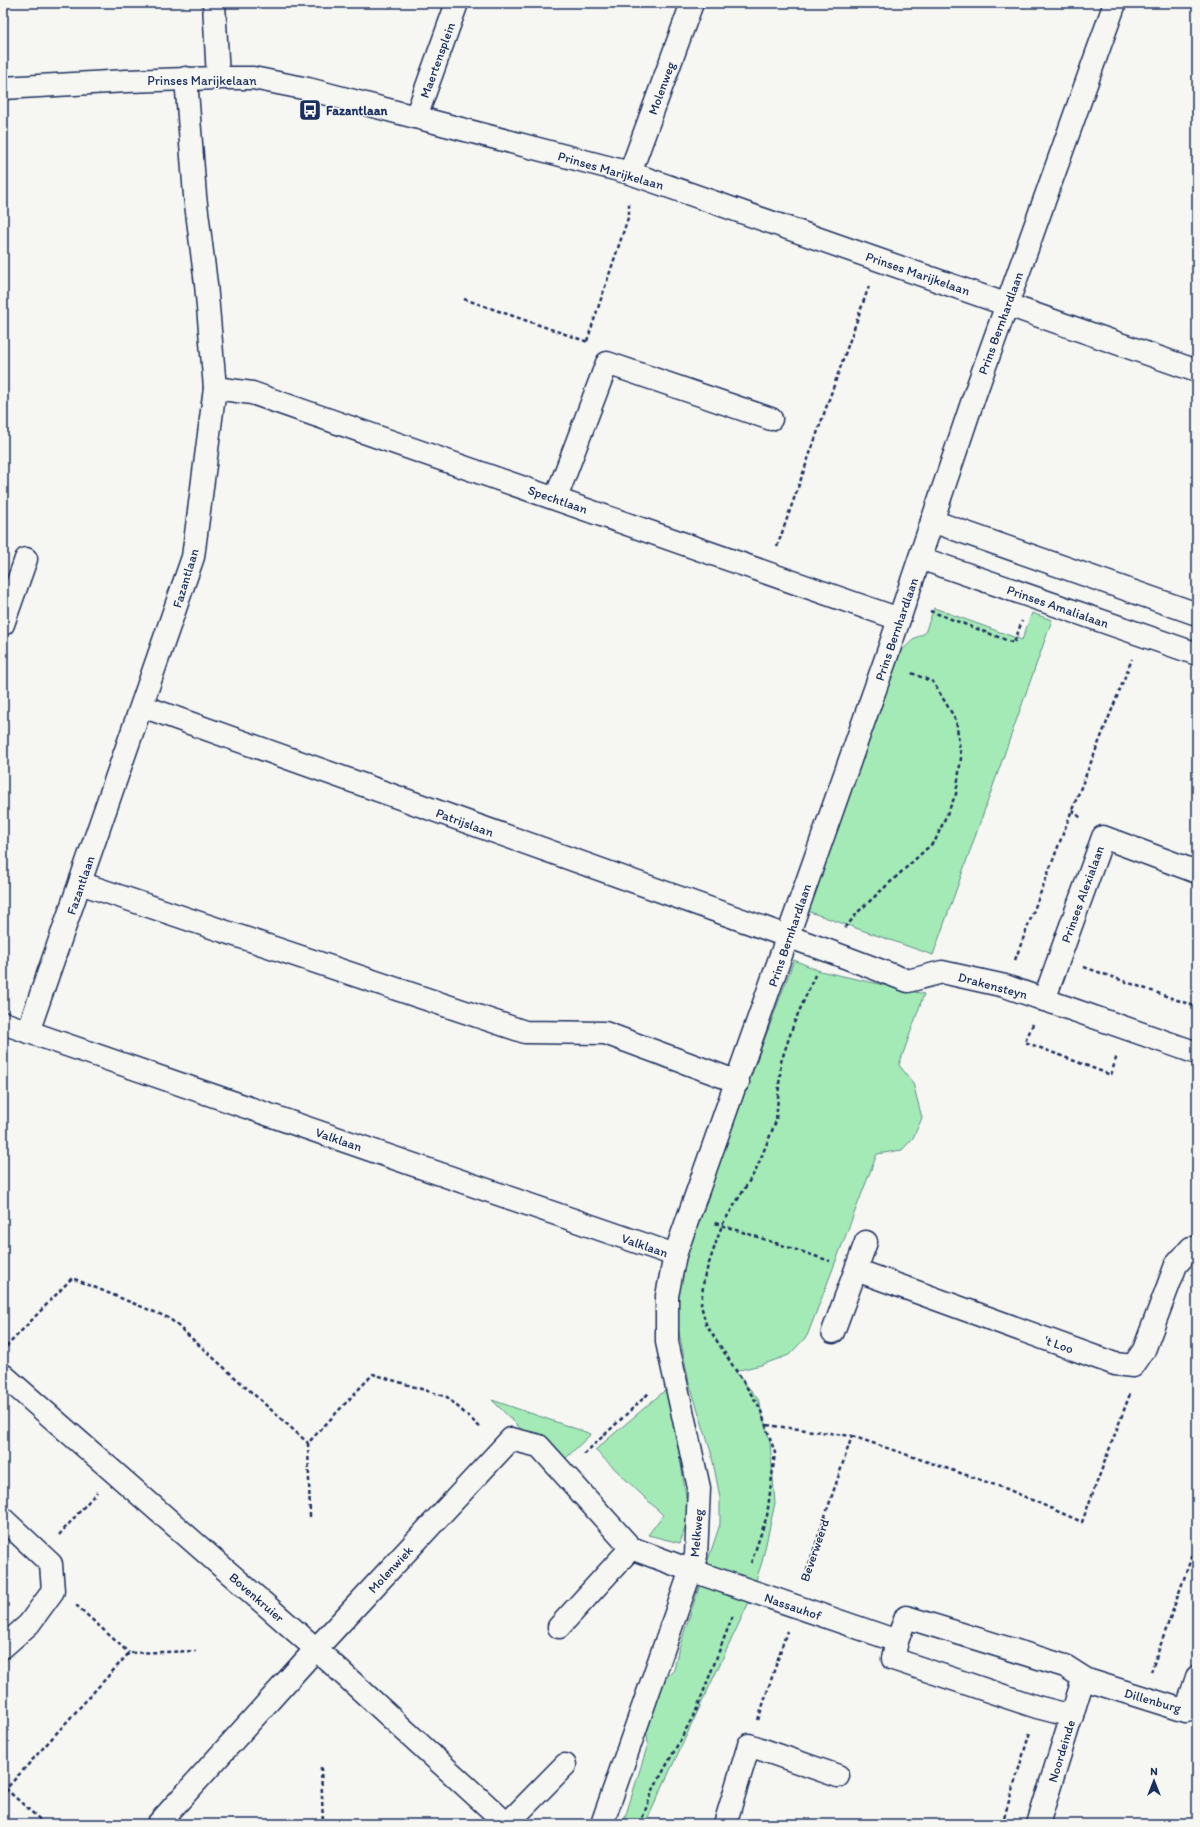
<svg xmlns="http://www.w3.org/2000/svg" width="1200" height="1827" viewBox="0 0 1200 1827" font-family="Itim,sans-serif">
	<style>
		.green { fill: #a4eab6; stroke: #608c8a }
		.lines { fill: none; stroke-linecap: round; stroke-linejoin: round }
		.minor-casing { stroke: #1b2f5e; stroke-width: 25 }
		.path { stroke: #1b2f5e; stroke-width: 2.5; stroke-dasharray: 4 3; stroke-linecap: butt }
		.minor { stroke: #f6f6f2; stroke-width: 22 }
		.labels { text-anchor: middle; stroke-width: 3; stroke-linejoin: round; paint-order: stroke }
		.street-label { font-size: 13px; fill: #1b2f5e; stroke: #f6f6f2 }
		.poi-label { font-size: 13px; font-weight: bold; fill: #1b2f5e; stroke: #f6f6f2; text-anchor: start }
	</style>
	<rect width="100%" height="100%" fill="#f6f6f2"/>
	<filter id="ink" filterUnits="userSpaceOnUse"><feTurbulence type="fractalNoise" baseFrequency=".025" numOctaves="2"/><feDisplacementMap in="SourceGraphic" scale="8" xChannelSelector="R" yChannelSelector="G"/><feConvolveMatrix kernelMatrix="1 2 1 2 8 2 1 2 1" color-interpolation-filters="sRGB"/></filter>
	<g filter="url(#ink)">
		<g class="green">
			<path d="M 934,608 L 1022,640 L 1032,613 L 1052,620 L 933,955 L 807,911 L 896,656 L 915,638 L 925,633 Z"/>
			<path d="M 794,960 L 820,971 L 924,994 L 899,1065 L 913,1083 L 922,1118 L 913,1138 L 902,1150 L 877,1154 L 807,1336 L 789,1355 L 761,1365 L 735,1371 L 758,1399 L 770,1442 L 775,1503 L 762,1562 L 748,1604 L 645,1824 L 623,1824 L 648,1744 L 646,1727 L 660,1684 L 674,1670 L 678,1651 L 720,1524 L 720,1497 L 711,1452 L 689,1382 L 677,1323 L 678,1289 L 687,1248 Z"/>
			<path d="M 669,1387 L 689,1516 L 680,1543 L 648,1535 L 663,1515 L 595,1450 Z"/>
			<path d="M 492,1400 L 591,1434 L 565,1459 L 538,1434 L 526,1434 Z"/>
		</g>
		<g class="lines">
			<g class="minor-casing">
				<g id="minor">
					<path d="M 214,3 L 218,78"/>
					<path d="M 3,88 L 127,81 L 218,78 L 253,78 L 308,89 L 630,173 L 1197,371"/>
					<path d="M 416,117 L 457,3"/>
					<path d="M 630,173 L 692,3"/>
					<path d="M 215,388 L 252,393 L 899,619"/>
					<path d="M 556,498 L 607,363 L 771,419"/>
					<path d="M 932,521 L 1197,614"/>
					<path d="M 920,558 L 1197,654"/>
					<path d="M 3,624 L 26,559"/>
					<path d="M 142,706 L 826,950 L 908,981 L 942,972 L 1005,986 L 1197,1053"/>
					<path d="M 80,883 L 525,1032 L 605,1033 L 738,1082"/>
					<path d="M 1044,1000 L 1103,837 L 1197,872"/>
					<path d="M 3,1023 L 675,1255"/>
					<path d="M 28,1032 L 193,557 L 215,388 L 206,284 L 195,196 L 186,78"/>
					<path d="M 856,1270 L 1115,1364 L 1133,1366 L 1144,1350 L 1176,1265 L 1191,1248 L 1197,1248"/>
					<path d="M 833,1332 L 866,1242"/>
					<path d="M 3,1375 L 316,1649 L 507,1824"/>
					<path d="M 3,1519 L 51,1564 L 53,1591 L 29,1624 L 3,1647"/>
					<path d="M 559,1627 L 631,1548"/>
					<path d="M 1072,1716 L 1037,1707 L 893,1659 L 897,1641 L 906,1617 L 1065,1666 L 1087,1680 L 1186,1711 L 1197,1677"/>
					<path d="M 158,1824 L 316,1649 L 511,1439 L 539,1446 L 631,1548 L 690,1570 L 897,1641"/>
					<path d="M 507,1824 L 565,1765"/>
					<path d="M 602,1824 L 696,1556 L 699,1488 L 667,1342 L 667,1296 L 675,1255 L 885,661 L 976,391 L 1115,3"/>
					<path d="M 725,1824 L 749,1745 L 838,1776"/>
					<path d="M 1038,1824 L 1081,1686 L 1087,1680"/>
				</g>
			</g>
			<g class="path">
				<path d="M 464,299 L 588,342"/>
				<path d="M 587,341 L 629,215 L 629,203"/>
				<path d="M 1194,341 L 1197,334"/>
				<path d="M 777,547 L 869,286"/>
				<path d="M 930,611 L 1014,643 L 1022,621"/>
				<path d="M 1072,810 L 1082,819"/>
				<path d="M 845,928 L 859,911 L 935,841 L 956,794 L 961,758 L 956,720 L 933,682 L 909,672"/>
				<path d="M 1015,960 L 1072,810 L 1132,659"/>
				<path d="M 1084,967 L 1197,1007"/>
				<path d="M 1033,1024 L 1025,1042 L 1111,1075 L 1117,1055"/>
				<path d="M 715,1223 L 830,1261"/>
				<path d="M 6,1347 L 72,1278 L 169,1318 L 308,1443"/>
				<path d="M 767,1425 L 852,1436 L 804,1579"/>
				<path d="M 852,1436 L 1007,1489 L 1082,1522 L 1130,1394"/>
				<path d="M 584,1454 L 649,1393"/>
				<path d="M 310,1517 L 308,1443 L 373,1374 L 447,1397 L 482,1429"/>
				<path d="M 59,1535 L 97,1492"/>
				<path d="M 751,1563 L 767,1516 L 775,1453 L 760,1408 L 706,1324 L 701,1305 L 704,1278 L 722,1225 L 756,1170 L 776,1121 L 781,1062 L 794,1023 L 815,975"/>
				<path d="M 76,1605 L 129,1653"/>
				<path d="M 1151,1672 L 1192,1556 L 1197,1558"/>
				<path d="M 758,1720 L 787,1631"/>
				<path d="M 321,1767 L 323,1824"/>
				<path d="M 45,1824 L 6,1789 L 129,1653 L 196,1651"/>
				<path d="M 640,1824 L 653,1790 L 696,1711 L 733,1615"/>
				<path d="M 1002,1824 L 1030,1732"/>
			</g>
			<use href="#minor" class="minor"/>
		</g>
	</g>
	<defs>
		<g id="bus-square" transform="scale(1.15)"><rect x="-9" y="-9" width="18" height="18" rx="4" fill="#1b2f5e" stroke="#f6f6f2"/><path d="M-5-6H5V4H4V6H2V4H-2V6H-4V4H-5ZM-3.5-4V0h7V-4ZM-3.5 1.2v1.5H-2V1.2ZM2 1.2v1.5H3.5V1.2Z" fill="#fff"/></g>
	</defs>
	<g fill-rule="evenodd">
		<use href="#bus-square" x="310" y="110"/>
	</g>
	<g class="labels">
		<g class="street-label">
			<text transform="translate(437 60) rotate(-70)" y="5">Maertensplein</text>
			<text x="202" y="85">Prinses Marijkelaan</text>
			<text transform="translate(661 88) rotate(-70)" y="5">Molenweg</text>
			<text transform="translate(611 170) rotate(16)" y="5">Prinses Marijkelaan</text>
			<text transform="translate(918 273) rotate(19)" y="5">Prinses Marijkelaan</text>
			<text transform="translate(1000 323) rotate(-70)" y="5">Prins Bernhardlaan</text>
			<text transform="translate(558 499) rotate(19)" y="5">Spechtlaan</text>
			<text transform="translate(185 578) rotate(-73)" y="5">Fazantlaan</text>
			<text transform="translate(1058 606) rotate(19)" y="5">Prinses Amalialaan</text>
			<text transform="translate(896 629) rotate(-71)" y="5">Prins Bernhardlaan</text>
			<text transform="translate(465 822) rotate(20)" y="5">Patrijslaan</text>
			<text transform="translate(80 885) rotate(-71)" y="5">Fazantlaan</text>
			<text transform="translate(1082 894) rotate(-70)" y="5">Prinses Alexialaan</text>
			<text transform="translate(789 935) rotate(-71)" y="5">Prins Bernhardlaan</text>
			<text transform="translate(993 985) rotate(15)" y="5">Drakensteyn</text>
			<text transform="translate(339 1139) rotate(19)" y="5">Valklaan</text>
			<text transform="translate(645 1245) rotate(19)" y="5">Valklaan</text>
			<text transform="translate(1059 1344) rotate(20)" y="5">'t Loo</text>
			<text transform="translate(696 1533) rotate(-85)" y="5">Melkweg</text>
			<text transform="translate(814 1550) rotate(-71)" y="5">Beverweerd</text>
			<text transform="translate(390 1569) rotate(-47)" y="5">Molenwiek</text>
			<text transform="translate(257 1597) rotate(41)" y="5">Bovenkruier</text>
			<text transform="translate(793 1606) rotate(19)" y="5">Nassauhof</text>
			<text transform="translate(1153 1700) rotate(16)" y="5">Dillenburg</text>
			<text transform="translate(1061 1751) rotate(-73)" y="5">Noordeinde</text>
		</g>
		<g class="poi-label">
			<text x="326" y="115">Fazantlaan</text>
		</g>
	</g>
	<rect width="1200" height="1827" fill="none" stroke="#f6f6f2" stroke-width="16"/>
	<rect x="8" y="8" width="1184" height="1811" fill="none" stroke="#1b2f5e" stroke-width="1.5" filter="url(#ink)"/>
	<g transform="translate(1154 1781)" stroke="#f6f6f2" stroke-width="3" paint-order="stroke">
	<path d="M0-3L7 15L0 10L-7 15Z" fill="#1b2f5e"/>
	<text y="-6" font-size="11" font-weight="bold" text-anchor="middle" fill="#1b2f5e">N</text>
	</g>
</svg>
